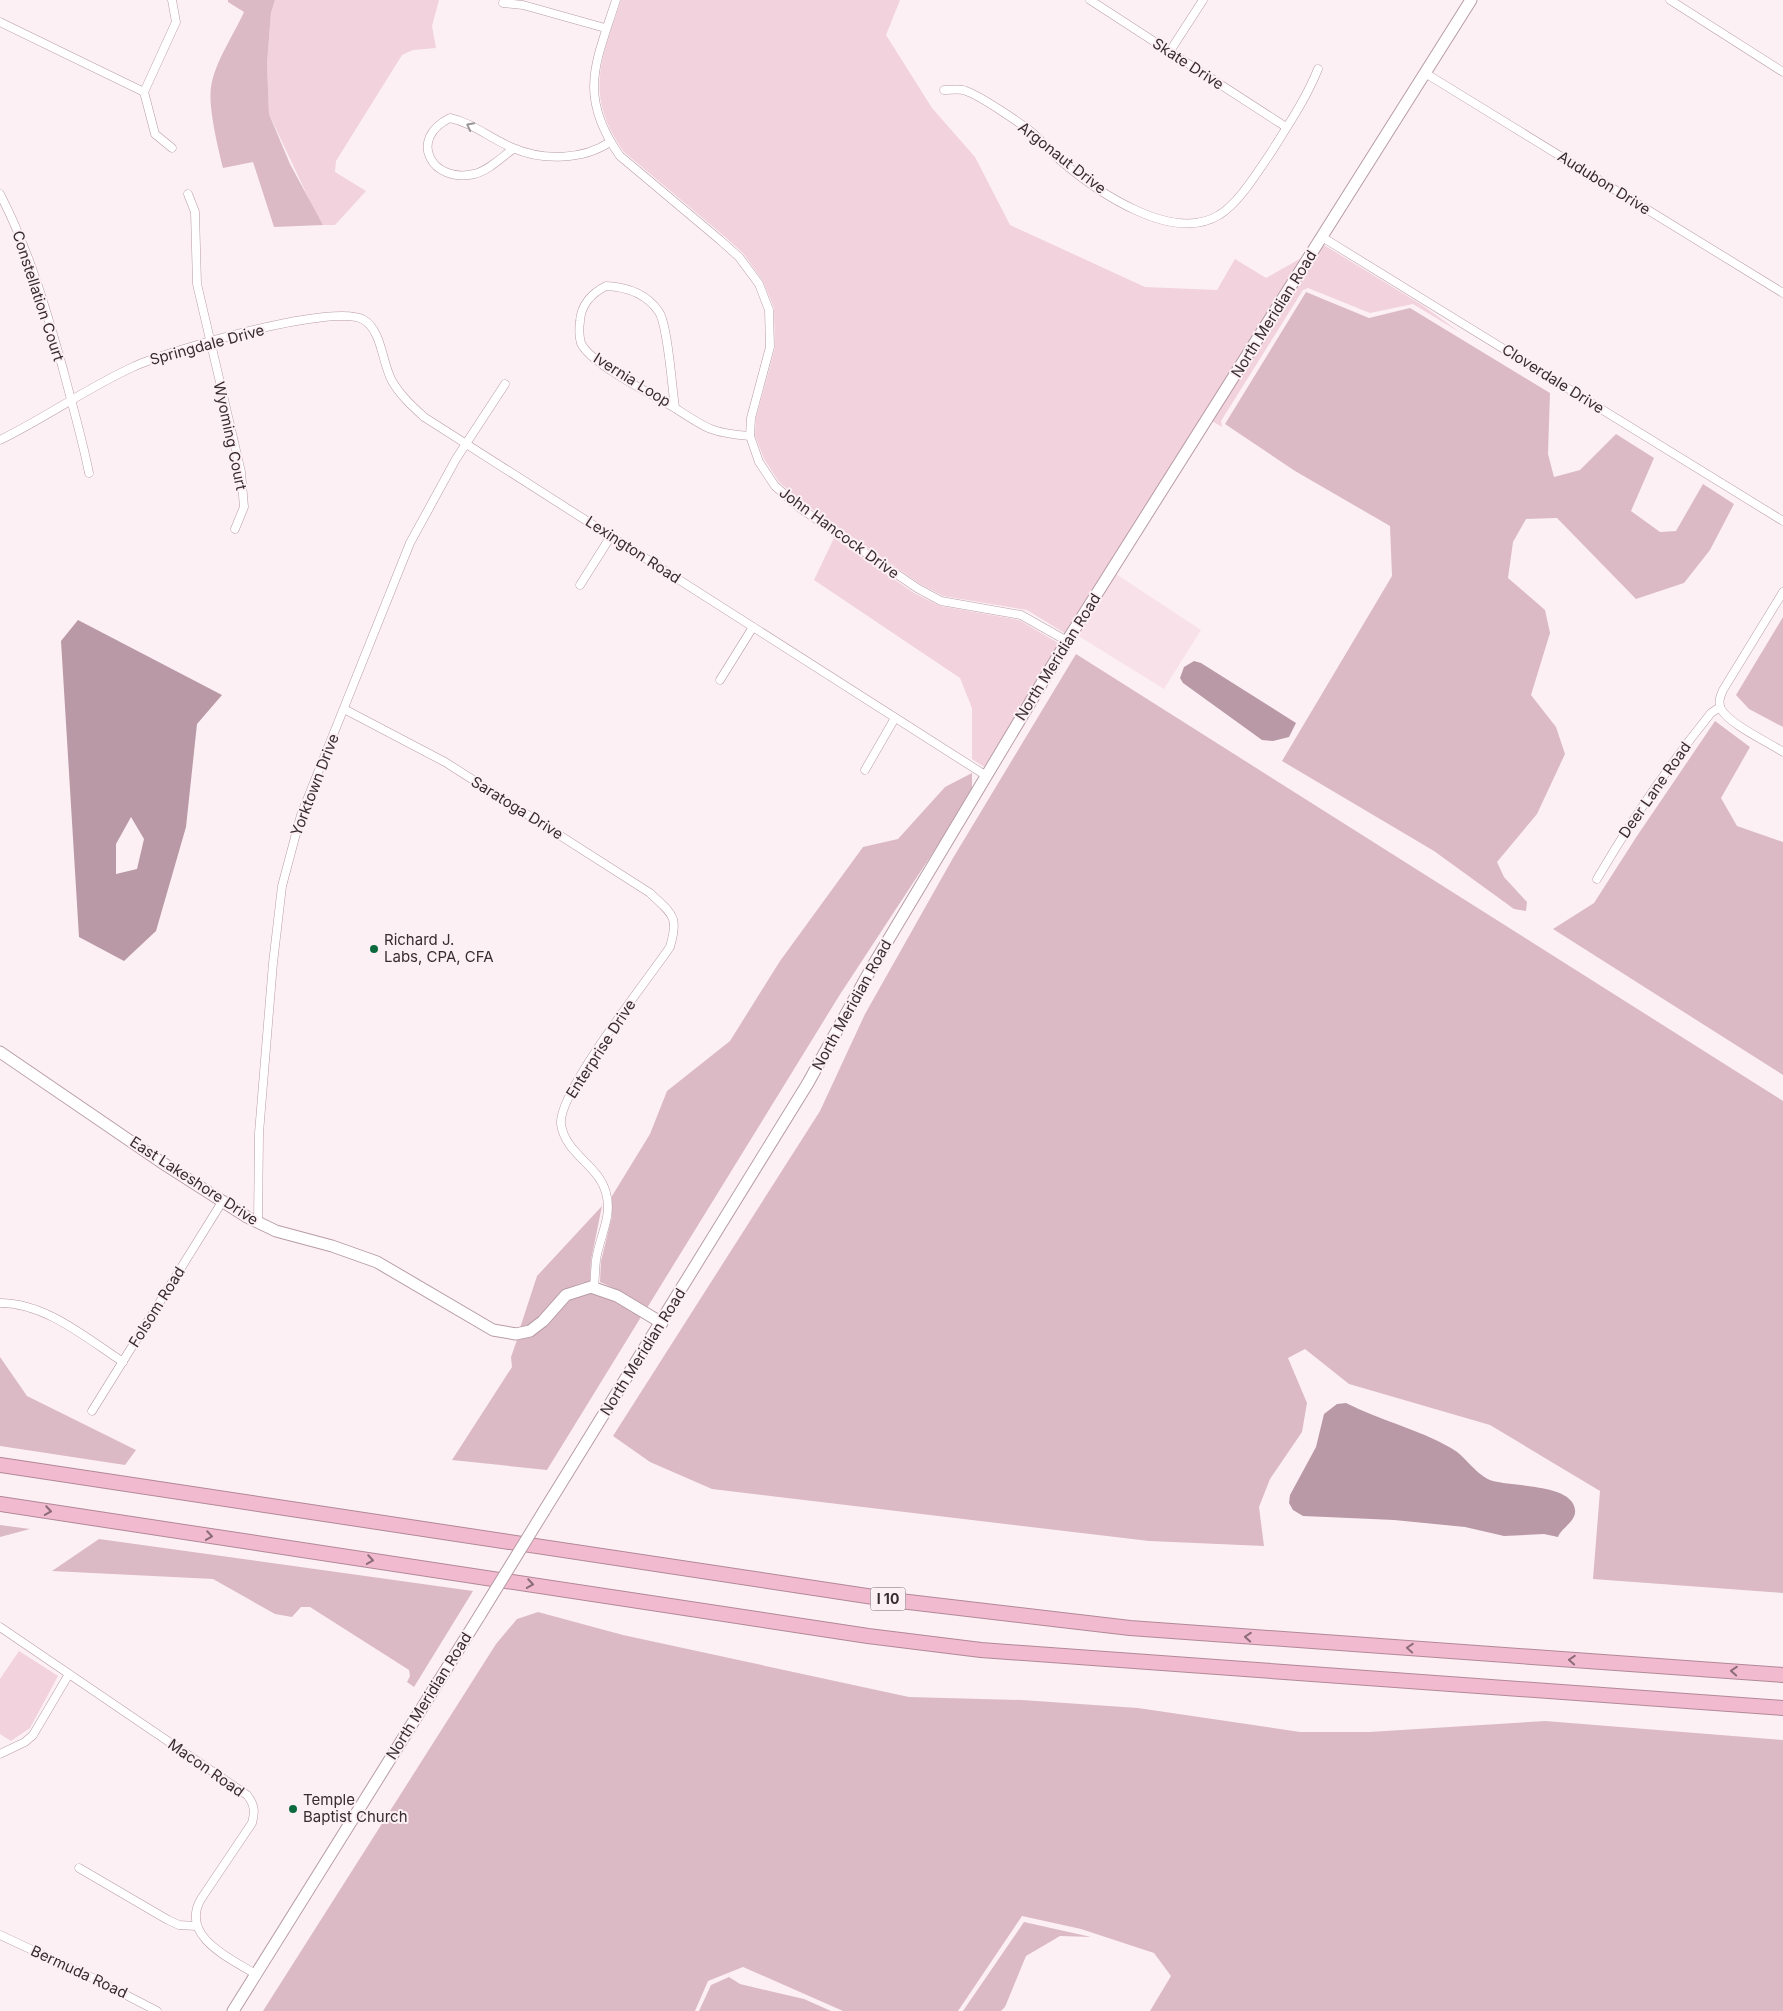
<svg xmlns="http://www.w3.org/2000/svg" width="1783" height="2011" viewBox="0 0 1783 2011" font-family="Inter,sans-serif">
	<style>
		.built { fill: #f8e1e9 }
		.green { fill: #f1d2dd }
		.forest { fill: #dbbac6 }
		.water { fill: #b999a5; fill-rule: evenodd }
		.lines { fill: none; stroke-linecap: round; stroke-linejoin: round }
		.street-casing { stroke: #b89ca6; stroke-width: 9 }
		.secondary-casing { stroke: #b89ca6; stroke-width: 13 }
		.highway-casing { stroke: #b18897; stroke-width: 16 }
		.street { stroke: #fff; stroke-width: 8 }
		.secondary { stroke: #fff; stroke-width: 11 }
		.highway { stroke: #f2bacf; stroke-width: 14 }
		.secondary-bridge-casing { stroke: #b89ca6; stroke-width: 13; stroke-linecap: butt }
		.secondary-bridge { stroke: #fff; stroke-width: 11 }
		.oneway { stroke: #9b9698 }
		.oneway2 { stroke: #8b6c78 }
		.poi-dot { fill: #0c693d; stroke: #fdf0f5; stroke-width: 2 }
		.labels { text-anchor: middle; stroke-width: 4; stroke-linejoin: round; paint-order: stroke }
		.shield { fill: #fdf0f5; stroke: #72676b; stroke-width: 1 }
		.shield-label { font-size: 14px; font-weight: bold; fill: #372c30 }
		.street-label { font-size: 15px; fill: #372c30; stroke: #fdf0f5 }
		.poi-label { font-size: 15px; fill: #372c30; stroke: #fdf0f5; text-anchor: start }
	</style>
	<rect width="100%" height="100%" fill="#fdf0f5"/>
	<path class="built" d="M 1116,574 L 1201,630 L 1164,689 L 1077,635 Z"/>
	<g class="green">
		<path d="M 275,0 L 439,0 L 432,26 L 436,48 L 413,50 L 402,55 L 336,161 L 335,172 L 366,191 L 335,225 L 323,225 L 316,214 L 269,114 L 267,64 L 271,13 Z"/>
		<path d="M 621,0 L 900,0 L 886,35 L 932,108 L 975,157 L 1010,225 L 1145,287 L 1217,290 L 1235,259 L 1266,278 L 1305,256 L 1066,634 L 1027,610 L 943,596 L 920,584 L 803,503 L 779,482 L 764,459 L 755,435 L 756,418 L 775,348 L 774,308 L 763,281 L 743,253 L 724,236 L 624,152 C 583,94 602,60 621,0 Z"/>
		<path d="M 1324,245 L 1422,305 L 1461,333 L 1413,304 L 1370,313 L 1308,288 L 1303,290 L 1221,421 L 1222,427 L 1212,421 Z"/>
		<path d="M 834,538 L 914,593 L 940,606 L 1019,620 L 1060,644 L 984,767 L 972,759 L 972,708 L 960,678 L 814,580 Z"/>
		<path d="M 19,1651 L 58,1676 L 30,1728 L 11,1741 L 0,1734 L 0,1679 Z"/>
	</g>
	<g class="forest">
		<path d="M 228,0 L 275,0 L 271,13 L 267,64 L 269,114 L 290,164 L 323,225 L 274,227 L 253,162 L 223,168 C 218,148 208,107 211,87 C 215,62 233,36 244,12 L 228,2 Z"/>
		<path d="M 1306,292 L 1369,318 L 1410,308 L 1550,393 L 1548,454 L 1554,477 L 1580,470 L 1616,434 L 1654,458 L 1631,511 L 1660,532 L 1676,531 L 1703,484 L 1734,504 L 1710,550 L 1684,583 L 1636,599 L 1557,518 L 1526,519 L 1513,542 L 1508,578 L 1545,610 L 1550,633 L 1531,695 L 1556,727 L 1565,754 L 1537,814 L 1497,862 L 1504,877 L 1527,902 L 1526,911 L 1514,909 L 1434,851 L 1282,761 L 1392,576 L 1390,526 L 1295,471 L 1225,424 Z"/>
		<path d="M 1783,617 L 1783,727 L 1749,709 L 1736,695 Z"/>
		<path d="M 1076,654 L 1783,1101 L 1783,1593 L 1593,1579 L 1600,1491 L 1490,1425 L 1349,1384 L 1305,1349 L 1288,1358 L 1307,1403 L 1302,1432 L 1270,1479 L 1259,1507 L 1264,1546 L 1149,1541 L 712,1489 L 650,1462 L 613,1436 L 820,1111 L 865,1014 L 953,858 Z"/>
		<path d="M 1715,721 L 1750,747 L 1721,798 L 1737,826 L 1783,842 L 1783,1075 L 1553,929 L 1594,903 L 1637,836 Z"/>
		<path d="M 972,773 L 972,788 L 949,828 L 839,996 L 647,1308 L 620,1291 L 600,1282 L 601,1261 L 612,1217 L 612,1196 L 650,1134 L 667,1091 L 730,1041 L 780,961 L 863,847 L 898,839 L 945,787 Z"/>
		<path d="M 602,1206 L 591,1260 L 590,1281 C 553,1287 550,1319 520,1328 L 537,1276 Z"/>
		<path d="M 593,1292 L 614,1301 L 641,1317 L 547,1470 L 452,1460 L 512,1367 L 511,1357 L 517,1340 C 541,1336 551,1311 570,1299 C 577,1294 585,1294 593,1292 Z"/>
		<path d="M 0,1357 L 27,1396 L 136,1450 L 125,1465 L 0,1446 Z"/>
		<path d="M 0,1525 L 30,1529 L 0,1537 Z"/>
		<path d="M 99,1539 L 473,1591 L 414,1687 L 407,1682 L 410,1676 L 409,1670 L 310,1607 L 301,1607 L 292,1617 L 275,1614 L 213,1579 L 52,1571 Z"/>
		<path d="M 538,1612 L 623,1635 L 909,1697 L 1022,1700 L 1138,1708 L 1300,1732 L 1369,1732 L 1545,1721 L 1783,1740 L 1783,2011 L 1150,2011 L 1171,1976 L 1154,1953 L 1081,1929 L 1022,1916 L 958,2011 L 843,2011 L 743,1967 L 708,1981 L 695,2011 L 263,2011 L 496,1644 L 517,1619 Z"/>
		<path d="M 1024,1922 L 1091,1937 L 1060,1936 L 1026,1956 L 1005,2007 L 1001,2011 L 963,2011 Z"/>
		<path d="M 729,1977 L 740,1984 L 804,1999 L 831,2011 L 699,2011 L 711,1985 Z"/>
	</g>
	<g class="water">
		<path d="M 78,620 L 222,695 L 197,724 L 186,827 L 156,931 L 124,961 L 79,937 L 61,641 ZM 131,817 L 144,839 L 137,869 L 116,874 L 116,844 Z"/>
		<path d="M 1194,661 L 1201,663 L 1296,723 L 1289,737 L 1273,741 L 1262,740 L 1183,683 L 1180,678 L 1184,667 Z"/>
		<path d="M 1346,1403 C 1379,1420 1418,1429 1451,1448 C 1466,1456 1476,1476 1493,1481 C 1512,1486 1561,1485 1572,1502 C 1583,1519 1562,1526 1558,1537 L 1544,1534 L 1504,1536 L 1465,1527 L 1394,1520 L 1303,1516 L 1293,1510 L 1289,1503 L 1290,1495 L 1316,1447 L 1324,1414 L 1337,1404 Z"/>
	</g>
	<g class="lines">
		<g class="street-casing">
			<g id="street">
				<path d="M 616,0 C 596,63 577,95 620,156 L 720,240 L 739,257 L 759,284 L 769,310 L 770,347 L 751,418 L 750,436 L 759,462 L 775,486 L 800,508 L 917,588 L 941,601 L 1021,615 L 1067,641"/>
				<path d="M 1090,0 L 1286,127"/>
				<path d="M 1670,0 L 1783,72"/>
				<path d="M 503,3 L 523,5 L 605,28"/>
				<path d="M 0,22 L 144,92"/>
				<path d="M 1170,51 L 1203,0"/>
				<path d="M 1425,73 L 1783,293"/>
				<path d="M 944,90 C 951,90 960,88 966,91 C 979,95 1027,127 1036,136 C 1045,144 1052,153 1060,160 C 1096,191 1172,244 1219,215 C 1238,204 1257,173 1270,154 C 1287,127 1306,99 1318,69"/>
				<path d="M 172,148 L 155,134 L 144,92 L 176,22 L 172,0"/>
				<path d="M 513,149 C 502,157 488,171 474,174 C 432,184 407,139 450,118 C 473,123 491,139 513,148 C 543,161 583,160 610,142"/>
				<path d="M 0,194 C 29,250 46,309 63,369 C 72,404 82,438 89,473"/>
				<path d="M 188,194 L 195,212 L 197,284 L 241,472 L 244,507 L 235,529"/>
				<path d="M 1322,237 L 1783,521"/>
				<path d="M 606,286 C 627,287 647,294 659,312 C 668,326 672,388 675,408 C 655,396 589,363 581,343 C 579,336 579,328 580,321 C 581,305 592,293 606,286 Z"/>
				<path d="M 675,408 C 707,429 712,433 750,436"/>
				<path d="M 0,440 C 45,418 87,388 133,367 C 167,351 335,302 364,320 C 382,331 382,363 392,381 C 400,395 412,406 424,417 L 985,775"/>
				<path d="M 580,585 L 611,536"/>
				<path d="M 1783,592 L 1723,690 C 1720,697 1718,702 1721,709 C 1729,724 1768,742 1783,752"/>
				<path d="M 720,680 L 753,627"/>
				<path d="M 344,709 L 445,762 L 650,893 C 673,915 679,916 670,947 C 649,978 557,1094 561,1124 C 565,1154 599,1165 606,1193 C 613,1216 599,1238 596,1260 C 595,1269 595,1278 594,1287"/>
				<path d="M 865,770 L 895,718"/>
				<path d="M 1597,879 C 1631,821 1669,765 1711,713 L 1720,707"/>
				<path d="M 258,1223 L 259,1133 L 273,963 L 282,886 L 301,815 L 410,543 L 456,459 L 505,384"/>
				<path d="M 0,1303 C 46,1303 86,1338 123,1362"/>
				<path d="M 92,1411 L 222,1202"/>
				<path d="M 0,1627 L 247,1795 C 255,1805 255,1812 252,1823 L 201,1899 C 179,1937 232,1959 257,1975"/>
				<path d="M 0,1754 L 25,1742 L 33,1735 L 69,1674"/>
				<path d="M 79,1868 L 168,1920 L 179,1925 L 196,1926"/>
				<path d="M 0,1935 L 99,1981 L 157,2011"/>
			</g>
		</g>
		<g class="secondary-casing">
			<g id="secondary">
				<path d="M 0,1052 L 161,1162 L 247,1217 L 276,1231 L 332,1246 L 377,1262 L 493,1330 L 516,1334 L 530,1331 L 543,1321 L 566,1295 L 591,1287 L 617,1296 L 662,1323"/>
				<path d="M 544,1511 L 808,1083 L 872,967 L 1067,641 L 1471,0"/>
				<path d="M 233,2011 L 480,1615"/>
			</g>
		</g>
		<g class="highway-casing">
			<g id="highway">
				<path d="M 0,1465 L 900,1601 L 1130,1628 L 1783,1675"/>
				<path d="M 0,1504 L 868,1636 L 981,1650 L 1783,1708"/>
			</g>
		</g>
		<use href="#street" class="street"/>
		<use href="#secondary" class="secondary"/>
		<use href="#highway" class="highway"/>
		<g class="secondary-bridge-casing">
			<path id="secondary-bridge" d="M 480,1615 L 544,1511"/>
		</g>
		<use href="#secondary-bridge" class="secondary-bridge"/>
	</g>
	<defs><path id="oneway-chevron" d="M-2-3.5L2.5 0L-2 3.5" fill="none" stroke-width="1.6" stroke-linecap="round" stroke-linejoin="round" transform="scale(1.25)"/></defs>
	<use class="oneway" href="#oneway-chevron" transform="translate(470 126) rotate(-153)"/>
	<g class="oneway2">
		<use href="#oneway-chevron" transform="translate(48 1511) rotate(9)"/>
		<use href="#oneway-chevron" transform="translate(209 1536) rotate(9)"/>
		<use href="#oneway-chevron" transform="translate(370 1560) rotate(9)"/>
		<use href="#oneway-chevron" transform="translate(530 1584) rotate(9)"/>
		<use href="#oneway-chevron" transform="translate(1248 1637) rotate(-176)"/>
		<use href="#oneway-chevron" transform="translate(1410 1648) rotate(-176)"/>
		<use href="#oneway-chevron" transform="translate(1572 1660) rotate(-176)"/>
		<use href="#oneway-chevron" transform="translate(1734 1671) rotate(-176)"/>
	</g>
	<g class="poi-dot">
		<circle cx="374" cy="949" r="5"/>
		<circle cx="293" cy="1809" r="5"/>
	</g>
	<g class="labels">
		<rect class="shield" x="870.5" y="1587.5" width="35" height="23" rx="4"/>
		<g class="shield-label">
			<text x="888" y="1604">I 10</text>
		</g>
		<g class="street-label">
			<text transform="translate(1188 64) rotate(33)" y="5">Skate Drive</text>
			<text transform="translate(1062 158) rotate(38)" y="5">Argonaut Drive</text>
			<text transform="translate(1604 183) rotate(32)" y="5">Audubon Drive</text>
			<text transform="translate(38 296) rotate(72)" y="5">Constellation Court</text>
			<text transform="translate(1274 314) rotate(-58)" y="5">North Meridian Road</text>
			<text transform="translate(207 345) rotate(-15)" y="5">Springdale Drive</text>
			<text transform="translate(1553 379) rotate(32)" y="5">Cloverdale Drive</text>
			<text transform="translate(632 380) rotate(32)" y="5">Ivernia Loop</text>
			<text transform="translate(230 436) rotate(78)" y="5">Wyoming Court</text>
			<text transform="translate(839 533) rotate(36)" y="5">John Hancock Drive</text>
			<text transform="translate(633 550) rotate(33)" y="5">Lexington Road</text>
			<text transform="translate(1058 657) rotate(-58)" y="5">North Meridian Road</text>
			<text transform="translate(315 785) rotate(-69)" y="5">Yorktown Drive</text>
			<text transform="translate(1655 790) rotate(-55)" y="5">Deer Lane Road</text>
			<text transform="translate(517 808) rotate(32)" y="5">Saratoga Drive</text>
			<text transform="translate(852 1005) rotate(-61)" y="5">North Meridian Road</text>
			<text transform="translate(601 1049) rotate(-57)" y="5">Enterprise Drive</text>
			<text transform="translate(194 1181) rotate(33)" y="5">East Lakeshore Drive</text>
			<text transform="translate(157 1307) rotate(-58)" y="5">Folsom Road</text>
			<text transform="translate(643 1352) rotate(-58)" y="5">North Meridian Road</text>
			<text transform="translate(429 1696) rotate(-58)" y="5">North Meridian Road</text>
			<text transform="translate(206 1768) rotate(35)" y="5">Macon Road</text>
			<text transform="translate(79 1972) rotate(25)" y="5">Bermuda Road</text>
		</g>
		<g class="poi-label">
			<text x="384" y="945">Richard J.<tspan x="384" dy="17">Labs, CPA, CFA</tspan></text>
			<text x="303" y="1805">Temple<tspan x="303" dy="17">Baptist Church</tspan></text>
		</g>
	</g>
</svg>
